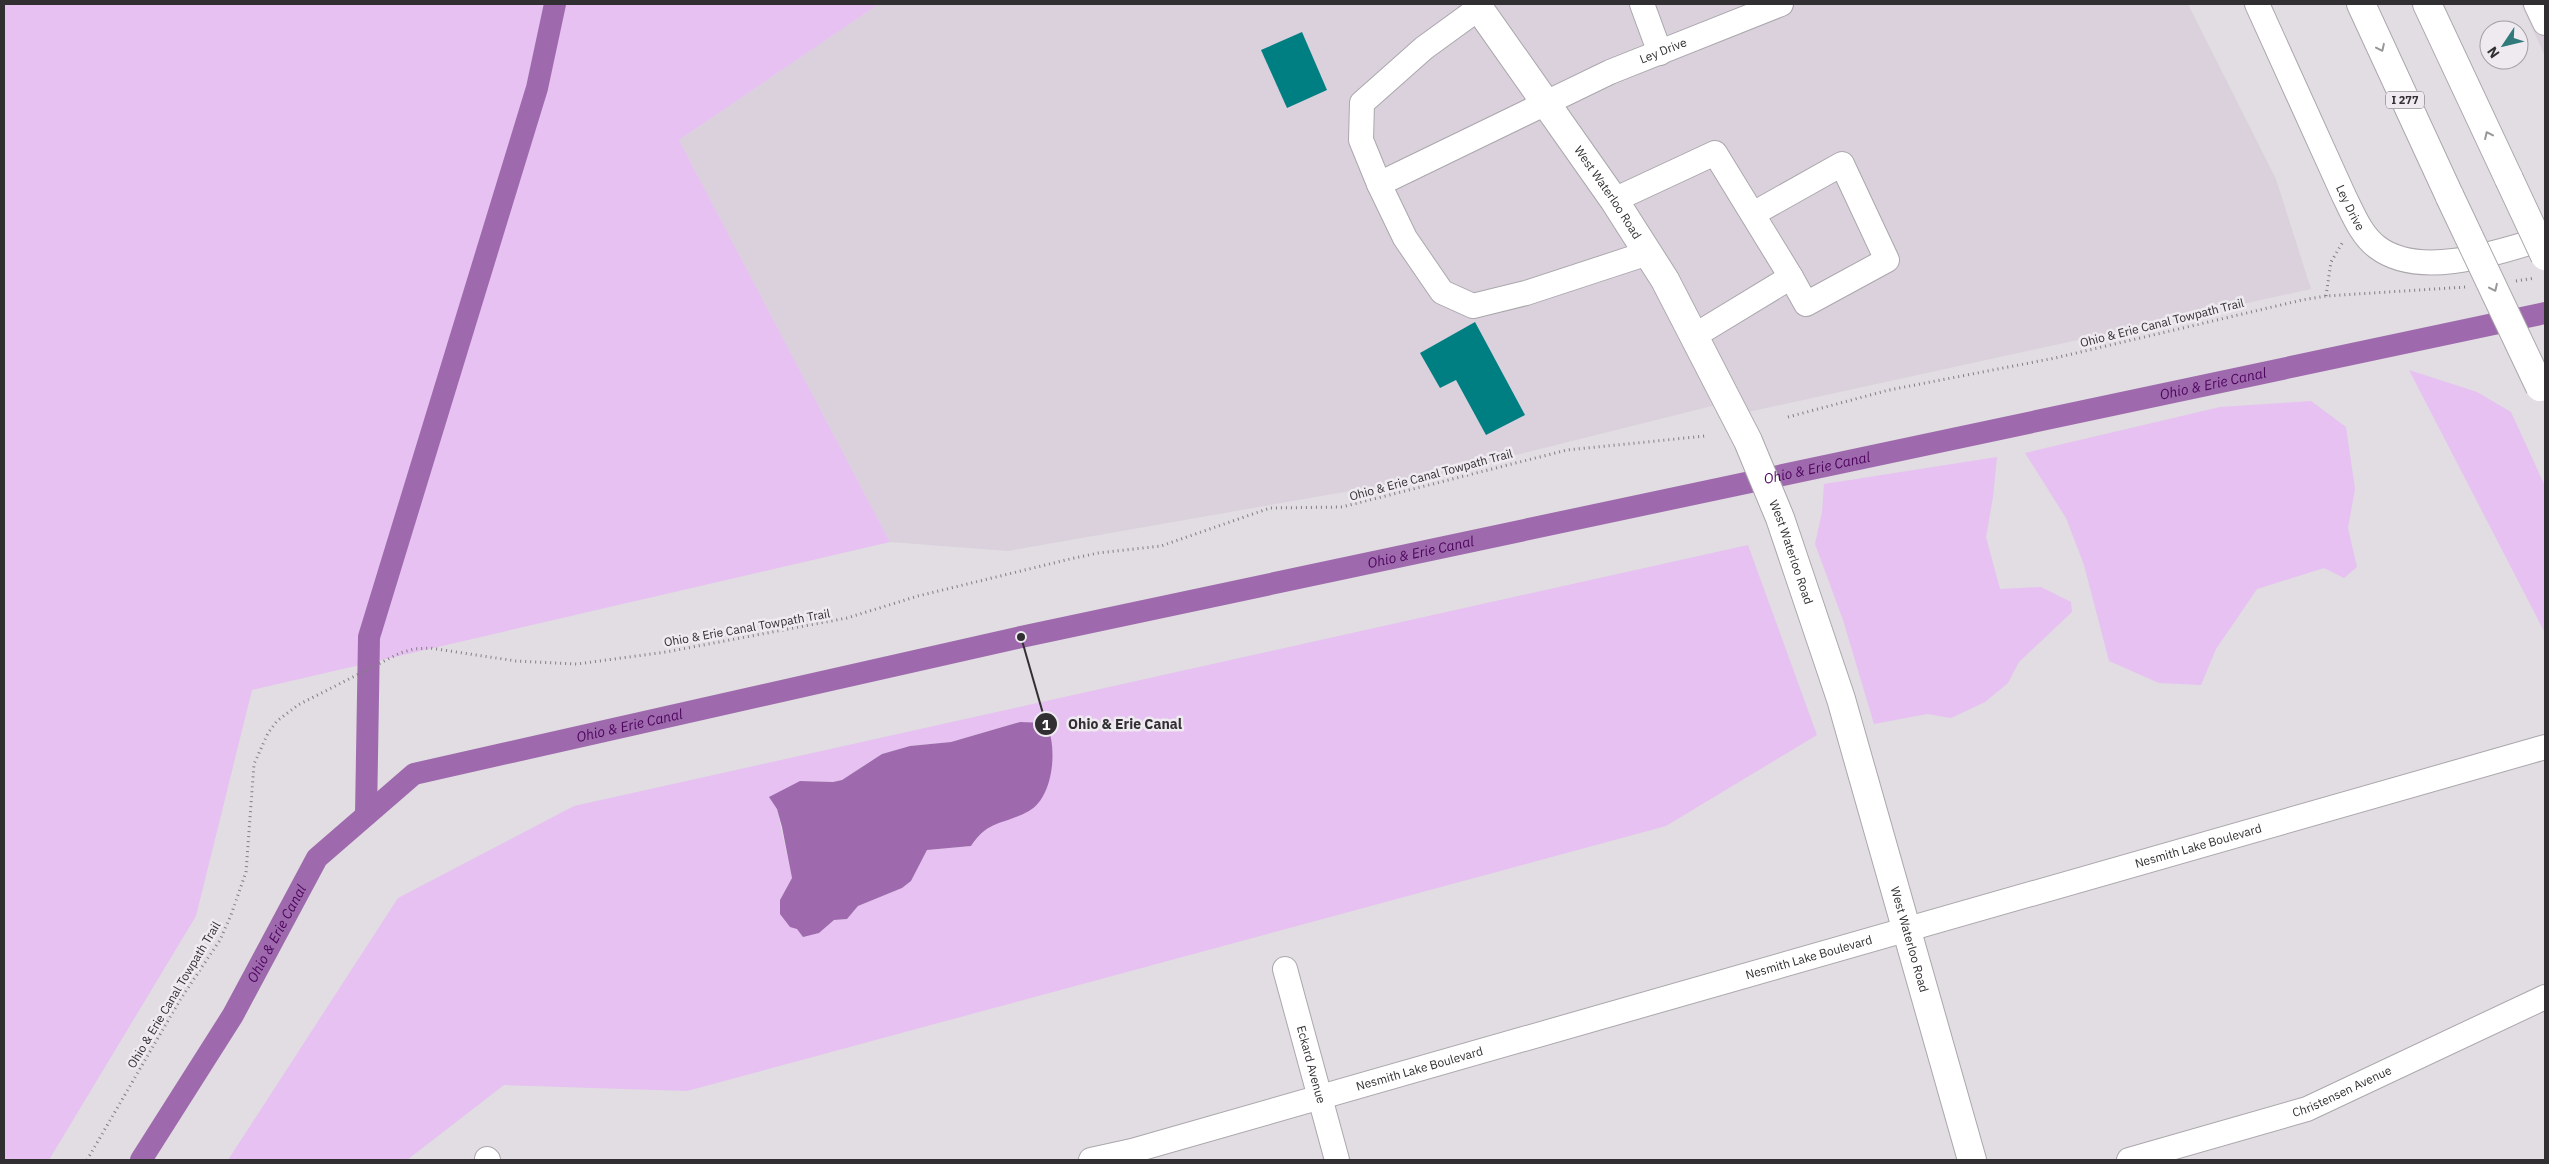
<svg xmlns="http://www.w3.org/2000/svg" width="2549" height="1164" viewBox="0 0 2549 1164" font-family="'IBM Plex Sans',sans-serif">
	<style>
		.built { fill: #dad1dd }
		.green { fill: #e6c1f1; fill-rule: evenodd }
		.water { fill: #9e6aad }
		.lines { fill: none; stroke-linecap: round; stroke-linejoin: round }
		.canal { stroke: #9e6aad; stroke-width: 22 }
		.building { fill: #007f82 }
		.minor-casing { stroke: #aba7ac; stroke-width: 26 }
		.major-casing { stroke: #aba7ac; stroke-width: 30 }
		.highway-casing { stroke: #aba7ac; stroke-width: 30 }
		.path { stroke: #817e82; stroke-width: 3; stroke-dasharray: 1 4; stroke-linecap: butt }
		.minor { stroke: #fff; stroke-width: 24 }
		.major { stroke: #fff; stroke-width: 28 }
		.highway { stroke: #fff; stroke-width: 28 }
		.highway-bridge-casing { stroke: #aba7ac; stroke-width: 30; stroke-linecap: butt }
		.highway-bridge { stroke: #fff; stroke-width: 28 }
		.oneway { stroke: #989798 }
		.labels { text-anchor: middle; stroke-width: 5; stroke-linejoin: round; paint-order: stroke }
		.shield { fill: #eeeaf0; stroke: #6a676a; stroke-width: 1 }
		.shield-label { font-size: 11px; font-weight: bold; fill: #312f31 }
		.street-label { font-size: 12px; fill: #312f31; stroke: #eeeaf0 }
		.water-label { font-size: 14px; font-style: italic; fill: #4d045d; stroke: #eeeaf0 }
		.leader { fill: none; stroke: #312f31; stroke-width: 2 }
		.callout-dot { fill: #312f31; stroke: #eeeaf0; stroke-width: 2 }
		.mark-label { font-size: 15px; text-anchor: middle; font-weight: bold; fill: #fff }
		.callout-label { font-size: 14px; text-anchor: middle; font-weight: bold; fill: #312f31; stroke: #eeeaf0; stroke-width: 5; stroke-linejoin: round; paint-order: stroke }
	</style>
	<rect width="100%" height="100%" fill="#e1dde2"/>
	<g class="built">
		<path d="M 879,4 L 2188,4 L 2276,179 L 2311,289 L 1734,415 L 1728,402 L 1424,478 L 1008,551 L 890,542 L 679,140 Z"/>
		<path d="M 2521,4 L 2545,4 L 2545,56 Z"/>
	</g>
	<g class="green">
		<path d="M 4,4 L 879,4 L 679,140 L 890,542 L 252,690 L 196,916 L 49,1160 L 4,1160 Z"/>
		<path d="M 2409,370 L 2477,392 L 2511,412 L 2545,486 L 2545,633 Z"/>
		<path d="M 2311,401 L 2346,427 L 2355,489 L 2348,528 L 2357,567 L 2344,578 L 2324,568 L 2257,589 L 2216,649 L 2201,685 L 2159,683 L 2109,661 L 2084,565 L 2066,518 L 2025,453 L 2220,407 Z"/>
		<path d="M 1997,457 L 1993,497 L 1986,537 L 2000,589 L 2041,587 L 2071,602 L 2072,612 L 2019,662 L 2008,683 L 1985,702 L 1951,718 L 1927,714 L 1874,724 L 1843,620 L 1815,544 L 1822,512 L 1824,484 Z"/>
		<path d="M 1748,545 L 1817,735 L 1666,826 L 687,1091 L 504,1085 L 407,1160 L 228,1160 L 398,898 L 574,806 ZM 1020,722 L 1016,816 C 997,822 982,829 971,846 L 927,850 L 911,881 L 902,888 L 858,906 L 847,919 L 834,920 L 819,933 L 780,900 L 792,878 L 777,809 L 800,781 L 833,782 L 842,780 L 882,754 L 910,746 L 951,742 Z"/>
	</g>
	<path class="water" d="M 1020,722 L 1046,723 C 1058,746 1054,797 1029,811 C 1004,825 989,819 971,846 L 927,850 L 911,881 L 902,888 L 858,906 L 847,919 L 834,920 L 819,933 L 803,937 L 797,929 L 790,927 L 780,914 L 780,900 L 792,878 L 782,827 L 777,809 L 769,797 L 800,781 L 833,782 L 842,780 L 882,754 L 910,746 L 951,742 Z"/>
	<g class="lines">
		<g class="canal">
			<path d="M 366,815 L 369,637 L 537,88 L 555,4"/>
			<path id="s1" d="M 141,1160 L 233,1015 L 317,858 L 414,774 L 1021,637 L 2545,313"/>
		</g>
	</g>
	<g class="building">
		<path d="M 1302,32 L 1327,90 L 1287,108 L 1261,50 Z"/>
		<path d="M 1475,322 L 1525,415 L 1486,435 L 1456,380 L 1440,388 L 1420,353 Z"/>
	</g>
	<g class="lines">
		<g class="minor-casing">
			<g id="minor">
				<path d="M 1642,4 L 1660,53"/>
				<path id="s2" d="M 2257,4 L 2344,196 C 2353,214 2361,235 2377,247 C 2420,280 2499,252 2545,238"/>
				<path d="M 2536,4 L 2545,23"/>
				<path d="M 1479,8 L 1424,48 L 1362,103 L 1361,140 L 1379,184 L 1405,238 L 1442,292 L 1473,306 L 1526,293 L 1648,253"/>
				<path id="s3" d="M 1379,184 L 1610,72 L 1781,4"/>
				<path d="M 1614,200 L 1715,153 L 1791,277 L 1694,336"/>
				<path d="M 1753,214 L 1842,164 L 1887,260 L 1806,304 L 1791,277"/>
				<path id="s4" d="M 1285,969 L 1337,1160"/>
				<path d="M 487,1159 L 488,1160"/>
				<path id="s5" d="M 1091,1160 L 1132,1151 L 2545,747"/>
				<path id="s6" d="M 2129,1160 L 2307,1109 L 2545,997"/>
			</g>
		</g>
		<g class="major-casing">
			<g id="major">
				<path id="s7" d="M 1476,4 L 1614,200 L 1665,280 L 1748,441 L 1780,518 L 1841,699 L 1972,1160"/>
			</g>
		</g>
		<g class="highway-casing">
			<g id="highway">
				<path d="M 2361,4 L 2450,197"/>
				<path d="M 2427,4 L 2509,179"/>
			</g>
		</g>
		<g class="path">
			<path d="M 2516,281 L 2535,278"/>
			<path d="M 2326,296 L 2331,262 L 2344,240"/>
			<path d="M 1788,417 L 1889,390 L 2055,358 L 2302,300 L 2326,296 L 2466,287"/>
			<path d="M 87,1160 L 180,1000 L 220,940 L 231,915 L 246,872 L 254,764 L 268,733 L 277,721 L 298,705 L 400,653 L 414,649 L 430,648 L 516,661 L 577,664 L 666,652 L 847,618 L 918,596 L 1070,559 L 1098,553 L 1161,546 L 1270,508 L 1342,507 L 1567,450 L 1705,436"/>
		</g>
		<use href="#minor" class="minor"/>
		<use href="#major" class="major"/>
		<use href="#highway" class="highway"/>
		<g class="highway-bridge-casing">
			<g id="highway-bridge">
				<path d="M 2509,179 L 2545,256"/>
				<path d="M 2450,197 L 2540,387"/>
			</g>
		</g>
		<use href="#highway-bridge" class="highway-bridge"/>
	</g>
	<defs><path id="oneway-chevron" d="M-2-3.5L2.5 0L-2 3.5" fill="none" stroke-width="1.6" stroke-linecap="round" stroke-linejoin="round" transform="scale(1.25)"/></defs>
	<g class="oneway">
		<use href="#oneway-chevron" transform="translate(2381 48) rotate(65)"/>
		<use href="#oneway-chevron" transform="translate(2488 135) rotate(-115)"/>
		<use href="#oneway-chevron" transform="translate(2494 288) rotate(65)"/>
	</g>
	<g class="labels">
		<rect class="shield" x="2386" y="91.5" width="38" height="17" rx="4"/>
		<g class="shield-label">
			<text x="2405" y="104">I 277</text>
		</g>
		<g class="street-label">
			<text dy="4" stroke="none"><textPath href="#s3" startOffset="314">Ley Drive</textPath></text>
			<text dy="4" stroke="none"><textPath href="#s7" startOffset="230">West Waterloo Road</textPath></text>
			<text dy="4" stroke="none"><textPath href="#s2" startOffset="224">Ley Drive</textPath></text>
			<text transform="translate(2162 323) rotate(-14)" y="4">Ohio &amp; Erie Canal Towpath Trail</text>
			<text transform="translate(1431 475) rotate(-15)" y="4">Ohio &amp; Erie Canal Towpath Trail</text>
			<text dy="4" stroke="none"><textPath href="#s7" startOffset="635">West Waterloo Road</textPath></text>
			<text transform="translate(747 628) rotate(-10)" y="4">Ohio &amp; Erie Canal Towpath Trail</text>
			<text dy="4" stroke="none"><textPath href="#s5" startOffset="1151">Nesmith Lake Boulevard</textPath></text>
			<text dy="4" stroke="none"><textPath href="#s7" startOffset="1040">West Waterloo Road</textPath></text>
			<text dy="4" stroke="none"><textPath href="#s5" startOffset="746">Nesmith Lake Boulevard</textPath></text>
			<text transform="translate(174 995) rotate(-59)" y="4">Ohio &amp; Erie Canal Towpath Trail</text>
			<text dy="4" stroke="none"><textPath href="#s4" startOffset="99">Eckard Avenue</textPath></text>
			<text dy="4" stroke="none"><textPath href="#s5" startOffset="341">Nesmith Lake Boulevard</textPath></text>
			<text dy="4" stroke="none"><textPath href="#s6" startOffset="224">Christensen Avenue</textPath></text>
		</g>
		<g class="water-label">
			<text dy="5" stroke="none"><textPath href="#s1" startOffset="2319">Ohio &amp; Erie Canal</textPath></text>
			<text dy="5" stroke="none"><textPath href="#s1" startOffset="1914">Ohio &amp; Erie Canal</textPath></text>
			<text dy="5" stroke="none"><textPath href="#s1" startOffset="1509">Ohio &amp; Erie Canal</textPath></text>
			<text dy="5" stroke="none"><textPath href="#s1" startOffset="699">Ohio &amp; Erie Canal</textPath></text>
			<text dy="5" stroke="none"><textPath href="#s1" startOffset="264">Ohio &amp; Erie Canal</textPath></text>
		</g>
	</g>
	<path class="leader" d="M1021 637L1046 724"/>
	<g class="callout-dot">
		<circle cx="1021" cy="637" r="5"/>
		<circle cx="1046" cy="724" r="12"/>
	</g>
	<g class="mark-label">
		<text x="1046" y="730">1</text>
	</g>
	<g class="callout-label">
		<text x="1125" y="729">Ohio &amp; Erie Canal</text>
	</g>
	<rect width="2549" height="1164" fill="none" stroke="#312f31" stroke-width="10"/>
	<g transform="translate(2504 45) rotate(235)"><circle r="24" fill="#eeeaf0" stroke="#a29fa4"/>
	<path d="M0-4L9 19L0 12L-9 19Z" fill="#307a7c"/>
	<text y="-8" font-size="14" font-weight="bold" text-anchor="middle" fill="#312f31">N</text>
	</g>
</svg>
